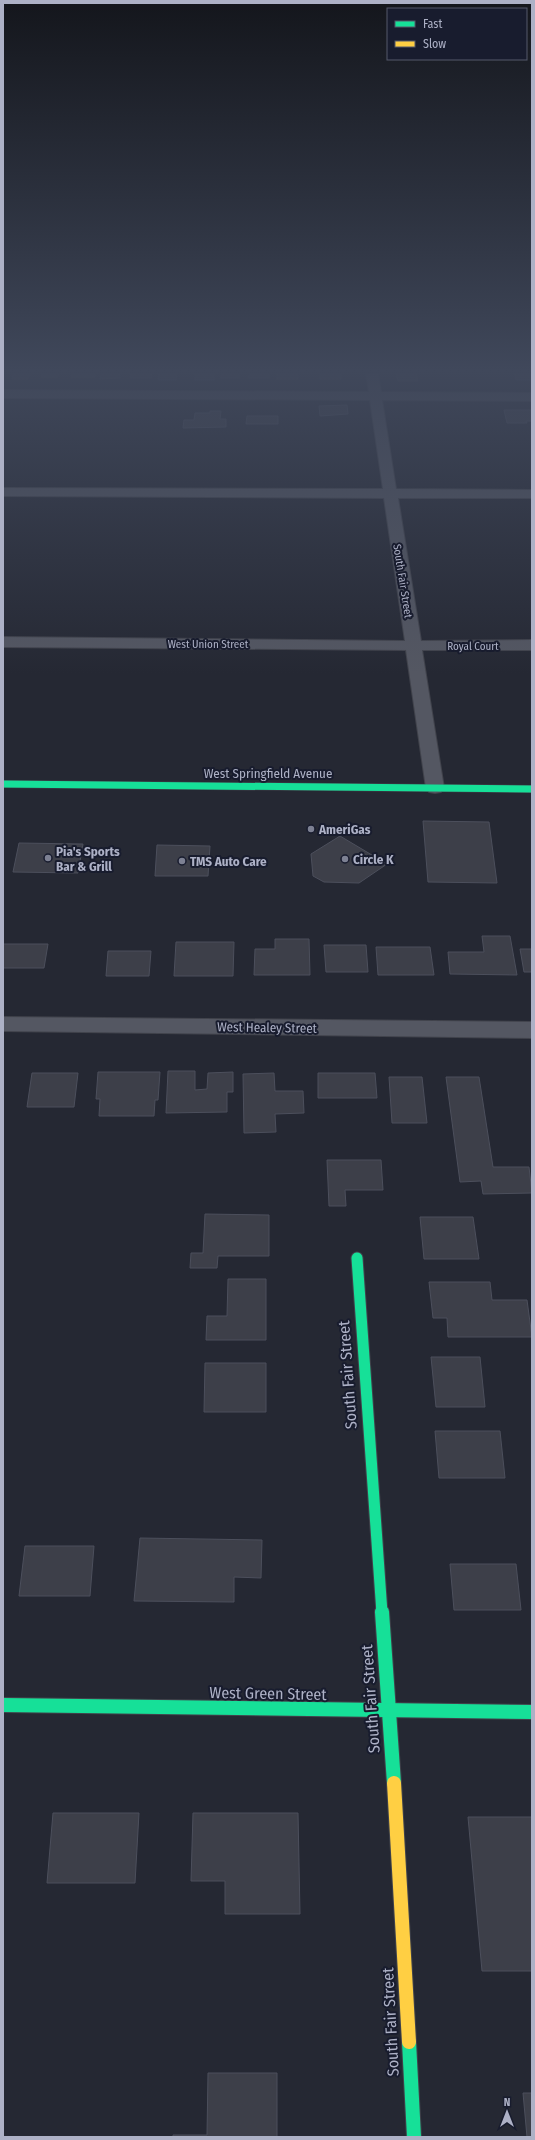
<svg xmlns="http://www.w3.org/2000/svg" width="535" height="2140" viewBox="0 0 535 2140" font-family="'Fira Sans Condensed',sans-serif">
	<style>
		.building { fill: #3d3f49; stroke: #4c4f5c }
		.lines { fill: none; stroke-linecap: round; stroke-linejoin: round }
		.street-casing { stroke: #41434c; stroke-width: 2 }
		.fast-far2-casing { stroke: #41434c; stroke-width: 8 }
		.fast-far1-casing { stroke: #41434c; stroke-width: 13 }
		.fast-casing { stroke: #41434c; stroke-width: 16 }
		.slow-casing { stroke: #41434c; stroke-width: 16 }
		.street { fill: #545762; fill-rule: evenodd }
		.fast-far2 { stroke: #16e098; stroke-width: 7 }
		.fast-far1 { stroke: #16e098; stroke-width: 11 }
		.fast { stroke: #16e098; stroke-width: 14 }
		.slow { stroke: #ffcf43; stroke-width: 14 }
		.poi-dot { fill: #7d8193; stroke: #181c2e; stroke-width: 1.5 }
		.labels { text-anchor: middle; stroke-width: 4; stroke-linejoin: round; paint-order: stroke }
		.far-street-label { font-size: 11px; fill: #adb1c6; stroke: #181c2e }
		.street-label { font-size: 13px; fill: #adb1c6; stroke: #181c2e }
		.poi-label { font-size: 13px; font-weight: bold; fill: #adb1c6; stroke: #181c2e; text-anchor: start }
		.near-street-label { font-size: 16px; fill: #adb1c6; stroke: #181c2e }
	</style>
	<rect width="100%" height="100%" fill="#252833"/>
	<g class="building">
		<path d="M 13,374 L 30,374 L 28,379 L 12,379 Z"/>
		<path d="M 42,374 L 59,374 L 58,377 L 41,377 Z"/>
		<path d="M 72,374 L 95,374 L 95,377 L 71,377 Z"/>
		<path d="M 101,374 L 120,374 L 120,378 L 100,379 Z"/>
		<path d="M 131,374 L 152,374 L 151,378 L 130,378 Z"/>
		<path d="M 159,374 L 177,374 L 176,380 L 158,380 Z"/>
		<rect x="195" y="374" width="19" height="6"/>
		<rect x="221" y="374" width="18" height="4"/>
		<path d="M 249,374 L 269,374 L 269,378 L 248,378 Z"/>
		<rect x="277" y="374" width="21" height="5"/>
		<rect x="320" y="374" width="21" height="5"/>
		<path d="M 396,374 L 416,374 L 418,381 L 398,381 Z"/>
		<path d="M 515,374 L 532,374 L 532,380 L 516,380 Z"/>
		<path d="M 347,405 L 348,414 L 320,416 L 319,406 Z"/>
		<path d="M 504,410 L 531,410 L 532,421 L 526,421 L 527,423 L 507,423 Z"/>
		<path d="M 210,411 L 221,411 L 220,419 L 226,419 L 226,427 L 183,428 L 184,420 L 194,420 L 195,413 L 210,413 Z"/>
		<path d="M 247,416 L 278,416 L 278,424 L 246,424 Z"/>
		<path d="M 423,821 L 489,822 L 497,883 L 428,882 Z"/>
		<path d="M 340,836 L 387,864 L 359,883 L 324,882 L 313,876 L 311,854 Z"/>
		<path d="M 19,843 L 83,844 L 78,873 L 13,872 Z"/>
		<path d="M 157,845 L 210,846 L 208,876 L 155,876 Z"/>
		<path d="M 482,936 L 510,936 L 517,975 L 450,974 L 448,952 L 484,952 Z"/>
		<path d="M 275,939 L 309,939 L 310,975 L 254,975 L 255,949 L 275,949 Z"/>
		<path d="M 176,942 L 234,942 L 233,976 L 174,976 Z"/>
		<path d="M 3,944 L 48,944 L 44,968 L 3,968 Z"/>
		<path d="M 324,945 L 366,945 L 368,972 L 326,972 Z"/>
		<path d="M 376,947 L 430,947 L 434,975 L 378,975 Z"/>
		<path d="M 520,949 L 532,949 L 532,972 L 524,972 Z"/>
		<path d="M 108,951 L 151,951 L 149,976 L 106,976 Z"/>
		<path d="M 168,1071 L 195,1071 L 195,1090 L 207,1089 L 208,1073 L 233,1072 L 233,1092 L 227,1092 L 227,1112 L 166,1113 Z"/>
		<path d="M 98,1072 L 160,1072 L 158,1100 L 155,1100 L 154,1116 L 99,1116 L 100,1099 L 96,1099 Z"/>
		<path d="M 32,1073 L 78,1073 L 74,1107 L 27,1107 Z"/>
		<path d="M 274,1073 L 275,1091 L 303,1091 L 304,1113 L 275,1114 L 276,1132 L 244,1133 L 243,1074 Z"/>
		<path d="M 318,1073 L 375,1073 L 377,1098 L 318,1098 Z"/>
		<path d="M 389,1077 L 422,1077 L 427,1123 L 392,1123 Z"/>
		<path d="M 446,1077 L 479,1077 L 493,1167 L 529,1167 L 532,1193 L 483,1194 L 481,1181 L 460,1182 Z"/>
		<path d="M 327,1160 L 381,1160 L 383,1190 L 345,1190 L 346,1206 L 329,1206 Z"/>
		<path d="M 205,1214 L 269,1215 L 269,1256 L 218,1256 L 217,1268 L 190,1268 L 191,1253 L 203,1253 Z"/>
		<path d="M 420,1217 L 473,1217 L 479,1259 L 424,1259 Z"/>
		<path d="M 228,1279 L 266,1279 L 266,1340 L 206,1340 L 207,1316 L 227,1316 Z"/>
		<path d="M 429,1282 L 490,1282 L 492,1300 L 527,1300 L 532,1337 L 448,1337 L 447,1318 L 433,1318 Z"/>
		<path d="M 431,1357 L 480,1357 L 485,1407 L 436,1407 Z"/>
		<path d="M 205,1363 L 266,1363 L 266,1412 L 204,1412 Z"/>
		<path d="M 435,1431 L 500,1431 L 505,1478 L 439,1478 Z"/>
		<path d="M 140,1538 L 262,1540 L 261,1578 L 234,1577 L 234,1602 L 134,1601 Z"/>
		<path d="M 25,1546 L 94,1546 L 90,1596 L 19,1596 Z"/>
		<path d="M 450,1564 L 516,1564 L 521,1610 L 454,1610 Z"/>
		<path d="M 53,1813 L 139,1813 L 135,1883 L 47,1883 Z"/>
		<path d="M 193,1813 L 298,1813 L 300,1914 L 225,1914 L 225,1881 L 191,1881 Z"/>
		<path d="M 468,1817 L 532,1817 L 532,1971 L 482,1971 Z"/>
		<path d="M 208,2073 L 277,2073 L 277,2137 L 173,2137 L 173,2135 L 207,2135 Z"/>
		<path d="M 523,2093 L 532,2093 L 532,2137 L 527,2137 Z"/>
	</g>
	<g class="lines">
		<g class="street-casing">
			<g id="street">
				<path d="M 366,374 L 378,374 L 381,392 L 532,393 L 532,401 L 382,400 L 396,489 L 532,490 L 532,498 L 398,498 L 421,641 L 532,640 L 532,650 L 422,650 L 444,788 L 441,792 L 435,793 L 429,792 L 426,788 L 406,650 L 3,647 L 3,637 L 405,641 L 384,498 L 3,496 L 3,488 L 383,489 L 370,400 L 3,398 L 3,390 L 369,392 Z"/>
				<path d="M 3,1017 L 532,1022 L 532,1038 L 3,1031 Z"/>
			</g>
		</g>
		<g class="fast-far2-casing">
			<path id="fast-far2" d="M 3,784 L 532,789"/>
		</g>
		<g class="fast-far1-casing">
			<path id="fast-far1" d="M 357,1258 L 382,1613"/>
		</g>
		<g class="fast-casing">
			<g id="fast">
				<path d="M 382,1612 L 394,1783"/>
				<path d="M 3,1705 L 532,1712"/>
				<path d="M 409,2042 L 414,2137"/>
			</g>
		</g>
		<g class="slow-casing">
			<path id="slow" d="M 394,1783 L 409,2042"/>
		</g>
		<use href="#street" class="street"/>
		<use href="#fast-far2" class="fast-far2"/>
		<use href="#fast-far1" class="fast-far1"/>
		<use href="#fast" class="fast"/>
		<use href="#slow" class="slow"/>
	</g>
	<linearGradient id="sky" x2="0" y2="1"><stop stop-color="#14161c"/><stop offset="0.55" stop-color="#40485b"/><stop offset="1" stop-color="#40485b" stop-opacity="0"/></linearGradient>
	<rect width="535" height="674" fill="url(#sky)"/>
	<g class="poi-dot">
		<circle cx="311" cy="829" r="4"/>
		<circle cx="48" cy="858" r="4"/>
		<circle cx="345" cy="859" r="4"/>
		<circle cx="182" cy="861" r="4"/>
	</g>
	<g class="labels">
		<g class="far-street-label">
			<text transform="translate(403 581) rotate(81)" y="4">South Fair Street</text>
			<text x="208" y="648">West Union Street</text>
			<text x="473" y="650">Royal Court</text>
		</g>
		<g class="street-label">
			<text x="268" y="778">West Springfield Avenue</text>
			<text transform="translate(267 1027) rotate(1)" y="5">West Healey Street</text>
		</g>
		<g class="poi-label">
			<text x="319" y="834">AmeriGas</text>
			<text x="56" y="856">Pia's Sports<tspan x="56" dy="15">Bar &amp; Grill</tspan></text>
			<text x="353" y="864">Circle K</text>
			<text x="190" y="866">TMS Auto Care</text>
		</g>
		<g class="near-street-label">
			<text transform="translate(347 1375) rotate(-94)" y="6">South Fair Street</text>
			<text transform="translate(268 1693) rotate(1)" y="6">West Green Street</text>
			<text transform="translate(370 1699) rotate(-94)" y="6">South Fair Street</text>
			<text transform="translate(390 2022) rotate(-93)" y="6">South Fair Street</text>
		</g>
	</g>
	<rect width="535" height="2140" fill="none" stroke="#adb1c6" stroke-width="8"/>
	<rect x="387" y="8" width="140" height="52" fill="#181c2e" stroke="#54586b"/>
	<rect x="395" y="21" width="20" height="6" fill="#16e098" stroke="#54586b"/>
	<text x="423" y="28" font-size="12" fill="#adb1c6">Fast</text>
	<rect x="395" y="41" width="20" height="6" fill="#ffcf43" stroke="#54586b"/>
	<text x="423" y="48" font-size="12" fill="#adb1c6">Slow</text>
	<g transform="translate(507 2112)" stroke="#181c2e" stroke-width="3" paint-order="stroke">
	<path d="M0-3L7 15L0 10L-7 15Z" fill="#adb1c6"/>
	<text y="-6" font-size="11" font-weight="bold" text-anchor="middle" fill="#adb1c6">N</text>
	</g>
</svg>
